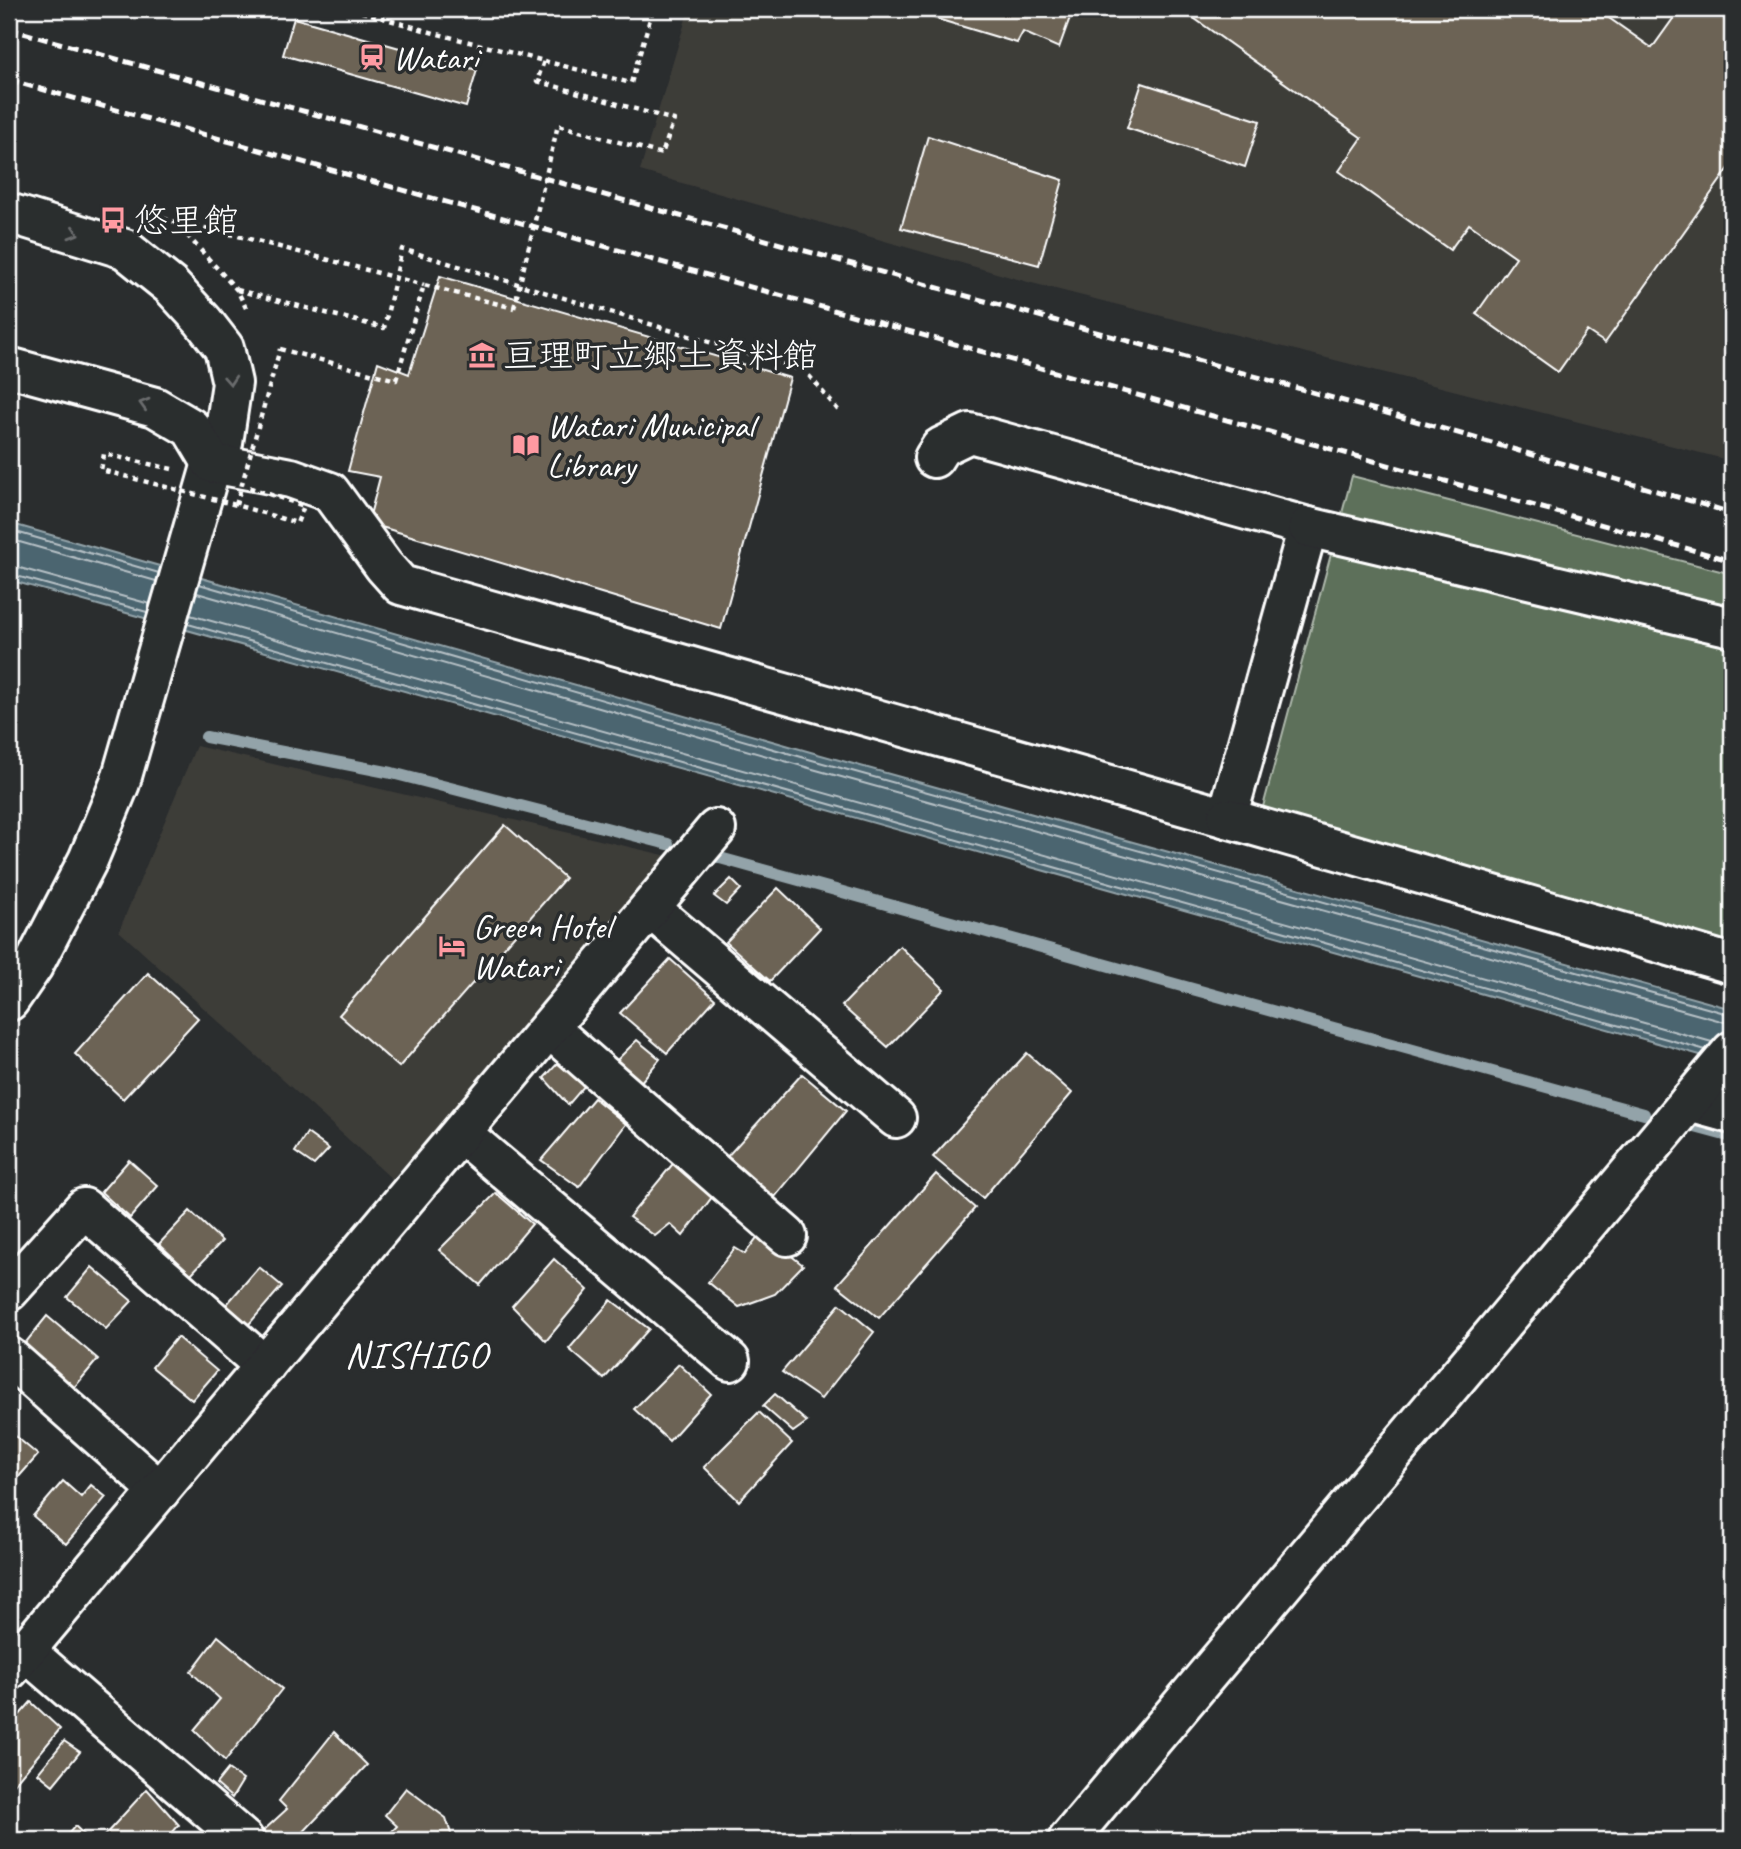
<svg xmlns="http://www.w3.org/2000/svg" width="1741" height="1849" viewBox="0 0 1741 1849" font-family="Caveat,'Klee One',sans-serif">
	<style>
		.built { fill: #3e3d39 }
		.green { fill: #5d705a; stroke: #aeb8ac; stroke-width: 2 }
		.water { fill: #4b6570; stroke: #93a3a9; stroke-width: 2 }
		.lines { fill: none; stroke-linecap: round; stroke-linejoin: round }
		.shore { stroke: #b7c1c6; stroke-width: 2 }
		.stream { stroke: #93a3a9; stroke-width: 12 }
		.building { fill: #6c6354; stroke: #fff; stroke-width: 2 }
		.minor-casing { stroke: #fff; stroke-width: 44 }
		.path { stroke: #fff; stroke-width: 4.5; stroke-dasharray: 5 5; stroke-linecap: butt }
		.minor { stroke: #2a2d2e; stroke-width: 38 }
		.rail { stroke: #fff; stroke-width: 5; stroke-dasharray: 10 5; stroke-linecap: butt }
		.path-bridge { stroke: #fff; stroke-width: 4.5; stroke-dasharray: 5 5; stroke-linecap: butt }
		.oneway { stroke: #6a6c6d }
		.labels { text-anchor: middle; stroke-width: 7; stroke-linejoin: round; paint-order: stroke }
		.poi-label { font-size: 35px; fill: #fff; stroke: #2a2d2e; text-anchor: start }
		.quarter-label { font-size: 38px; letter-spacing: 2px; fill: #fff; stroke: #2a2d2e }
	</style>
	<rect width="100%" height="100%" fill="#2a2d2e"/>
	<filter id="ink" filterUnits="userSpaceOnUse"><feTurbulence type="fractalNoise" baseFrequency=".0143" numOctaves="2"/><feDisplacementMap in="SourceGraphic" scale="14" xChannelSelector="R" yChannelSelector="G"/><feConvolveMatrix kernelMatrix="1 2 1 2 8 2 1 2 1" color-interpolation-filters="sRGB"/></filter>
	<g filter="url(#ink)">
		<g class="built">
			<path d="M 689,9 L 1732,9 L 1732,461 L 1028,282 L 640,171 Z"/>
			<path d="M 196,746 L 668,856 L 638,898 L 392,1179 L 119,931 Z"/>
		</g>
		<path class="green" d="M 1352,476 L 1732,574 L 1732,953 L 1260,818 Z"/>
		<path class="water" d="M 9,523 L 814,753 L 1732,1009 L 1732,1064 L 9,580 Z"/>
		<g class="lines">
			<g class="shore">
				<path d="M 9,530 L 159,573"/>
				<path d="M 9,539 L 156,581"/>
				<path d="M 9,565 L 150,604"/>
				<path d="M 9,574 L 147,612"/>
				<path d="M 199,584 L 812,760 L 1732,1015"/>
				<path d="M 197,593 L 809,768 L 1732,1024"/>
				<path d="M 190,615 L 1712,1042"/>
				<path d="M 188,624 L 1706,1050"/>
			</g>
			<g class="stream">
				<path d="M 206,737 L 392,773 L 668,844"/>
				<path d="M 720,858 L 1644,1114"/>
				<path d="M 1695,1127 L 1732,1137"/>
			</g>
		</g>
		<g class="building">
			<path d="M 904,9 L 1073,9 L 1059,48 L 1023,32 L 1017,43 Z"/>
			<path d="M 1181,9 L 1596,9 L 1652,48 L 1680,9 L 1732,9 L 1732,164 L 1605,343 L 1587,331 L 1558,372 L 1476,314 L 1516,257 L 1469,224 L 1450,250 L 1339,171 L 1362,138 Z"/>
			<path d="M 294,18 L 477,70 L 466,107 L 283,55 Z"/>
			<path d="M 1142,83 L 1260,121 L 1245,167 L 1127,128 Z"/>
			<path d="M 928,136 L 1063,180 L 1039,265 L 901,228 Z"/>
			<path d="M 440,276 L 790,378 L 721,629 L 368,523 L 380,477 L 348,471 L 378,362 L 409,374 Z"/>
			<path d="M 505,825 L 565,878 L 399,1067 L 339,1015 Z"/>
			<path d="M 731,879 L 741,889 L 726,905 L 714,896 Z"/>
			<path d="M 778,888 L 820,928 L 770,981 L 726,942 Z"/>
			<path d="M 900,946 L 944,989 L 888,1047 L 842,1006 Z"/>
			<path d="M 670,959 L 715,999 L 667,1053 L 620,1013 Z"/>
			<path d="M 148,973 L 198,1018 L 123,1099 L 75,1054 Z"/>
			<path d="M 637,1040 L 660,1059 L 640,1083 L 615,1062 Z"/>
			<path d="M 1027,1053 L 1072,1093 L 983,1198 L 933,1157 Z"/>
			<path d="M 558,1063 L 586,1084 L 568,1105 L 544,1078 Z"/>
			<path d="M 802,1074 L 846,1111 L 775,1197 L 724,1160 Z"/>
			<path d="M 594,1098 L 626,1124 L 579,1187 L 541,1160 Z"/>
			<path d="M 307,1133 L 329,1149 L 314,1165 L 295,1152 Z"/>
			<path d="M 129,1160 L 158,1186 L 130,1218 L 101,1192 Z"/>
			<path d="M 676,1160 L 712,1197 L 683,1236 L 670,1224 L 655,1236 L 629,1217 Z"/>
			<path d="M 936,1174 L 975,1208 L 879,1318 L 837,1285 Z"/>
			<path d="M 496,1193 L 532,1224 L 480,1285 L 439,1250 Z"/>
			<path d="M 190,1211 L 222,1241 L 191,1274 L 159,1244 Z"/>
			<path d="M 761,1232 L 803,1265 L 775,1294 L 739,1307 L 708,1282 L 735,1248 L 745,1254 Z"/>
			<path d="M 554,1259 L 588,1290 L 546,1341 L 512,1306 Z"/>
			<path d="M 92,1267 L 132,1301 L 106,1329 L 67,1297 Z"/>
			<path d="M 259,1267 L 282,1286 L 243,1331 L 220,1312 Z"/>
			<path d="M 611,1300 L 649,1329 L 604,1379 L 569,1349 Z"/>
			<path d="M 840,1304 L 874,1332 L 821,1399 L 782,1372 Z"/>
			<path d="M 47,1316 L 98,1359 L 73,1389 L 22,1347 Z"/>
			<path d="M 177,1337 L 217,1371 L 192,1400 L 152,1367 Z"/>
			<path d="M 679,1364 L 711,1394 L 669,1441 L 634,1409 Z"/>
			<path d="M 775,1394 L 807,1422 L 793,1432 L 763,1406 Z"/>
			<path d="M 759,1412 L 792,1443 L 739,1501 L 704,1467 Z"/>
			<path d="M 13,1434 L 38,1455 L 9,1488 L 9,1439 Z"/>
			<path d="M 63,1481 L 81,1497 L 91,1485 L 106,1497 L 66,1544 L 33,1516 Z"/>
			<path d="M 218,1636 L 282,1689 L 225,1761 L 194,1730 L 220,1699 L 191,1672 Z"/>
			<path d="M 31,1702 L 60,1729 L 9,1790 L 9,1727 Z"/>
			<path d="M 334,1732 L 367,1765 L 296,1840 L 274,1840 L 263,1831 L 287,1809 L 279,1801 Z"/>
			<path d="M 64,1741 L 80,1752 L 53,1785 L 38,1773 Z"/>
			<path d="M 228,1769 L 243,1780 L 232,1798 L 216,1784 Z"/>
			<path d="M 406,1788 L 446,1818 L 453,1840 L 384,1840 L 397,1826 L 385,1815 Z"/>
			<path d="M 147,1789 L 179,1825 L 166,1840 L 109,1840 L 104,1836 Z"/>
			<path d="M 75,1826 L 90,1840 L 63,1840 Z"/>
		</g>
		<g class="lines">
			<g class="minor-casing">
				<g id="minor">
					<path d="M 9,213 L 125,249 L 171,286 L 203,321 L 224,348 L 232,383 L 223,443 L 212,463 L 120,783 L 88,860 L 33,966 L 9,1001"/>
					<path d="M 9,367 L 155,407 L 191,428 L 212,463 L 291,478 L 330,492 L 384,566 L 401,585 L 1227,818 L 1308,527 L 970,433 L 941,447 L 934,458"/>
					<path d="M 1308,527 L 1732,627"/>
					<path d="M 1227,818 L 1732,964"/>
					<path d="M 651,909 L 896,1118"/>
					<path d="M 550,1029 L 787,1236"/>
					<path d="M 1689,1102 L 1732,1114"/>
					<path d="M 461,1133 L 730,1361"/>
					<path d="M 9,1291 L 84,1208 L 265,1366"/>
					<path d="M 9,1357 L 160,1491"/>
					<path d="M 25,1651 L 244,1840"/>
					<path d="M 9,1670 L 716,829"/>
					<path d="M 1068,1840 L 1732,1051"/>
				</g>
			</g>
			<g class="path">
				<path d="M 352,9 L 434,33 L 544,61 L 537,81 L 674,120 L 662,154 L 558,125"/>
				<path d="M 536,15 L 537,9"/>
				<path d="M 544,61 L 631,83 L 653,9"/>
				<path d="M 144,213 L 175,222 L 237,290 L 246,308"/>
				<path d="M 175,222 L 219,231"/>
				<path d="M 237,290 L 384,328 L 402,249 L 805,371 L 839,411"/>
				<path d="M 280,349 L 396,380 L 424,285 L 514,308"/>
			</g>
			<use href="#minor" class="minor"/>
			<g class="rail">
				<path d="M 9,29 L 1437,427 L 1732,513"/>
				<path d="M 9,80 L 1732,561"/>
			</g>
			<g class="path-bridge">
				<path d="M 219,231 L 424,285"/>
				<path d="M 514,308 L 558,125"/>
				<path d="M 172,469 L 104,454 L 101,470 L 236,505 L 297,523 L 304,506 L 248,487"/>
				<path d="M 236,505 L 280,349"/>
			</g>
		</g>
		<defs><path id="oneway-chevron" d="M-2-3.5L2.5 0L-2 3.5" fill="none" stroke-width="1.6" stroke-linecap="round" stroke-linejoin="round" transform="scale(1.75)"/></defs>
		<g class="oneway">
			<use href="#oneway-chevron" transform="translate(74 233) rotate(17)"/>
			<use href="#oneway-chevron" transform="translate(230 380) rotate(86)"/>
			<use href="#oneway-chevron" transform="translate(144 404) rotate(-164)"/>
		</g>
	</g>
	<defs>
		<g id="station-bare" transform="scale(2.1)"><path d="M-3-6H3Q5-6 5-4V2Q5 4 3 4L4.5 6H3L1.5 4h-3L-3 6H-4.5L-3 4Q-5 4-5 2V-4Q-5-6-3-6ZM-3.5-4v3h7v-3ZM-3.5 1v1.5H-2V1ZM2 1v1.5H3.5V1Z" fill="#ff9aa2" stroke="#2a2d2e" stroke-width="2.5" paint-order="stroke"/></g>
		<g id="bus-bare" transform="scale(2.1)"><path d="M-5-6H5V4H4V6H2V4H-2V6H-4V4H-5ZM-3.5-4V0h7V-4ZM-3.5 1.2v1.5H-2V1.2ZM2 1.2v1.5H3.5V1.2Z" fill="#ff9aa2" stroke="#2a2d2e" stroke-width="2.5" paint-order="stroke"/></g>
		<g id="museum-bare" transform="scale(2.1)"><path d="M0-6L6-3V-2H-6V-3ZM-5-1h2V3h-2ZM-1-1h2V3h-2ZM3-1h2V3H3ZM-6 4H6V6H-6Z" fill="#ff9aa2" stroke="#2a2d2e" stroke-width="2.5" paint-order="stroke"/></g>
		<g id="library-bare" transform="scale(2.1)"><path d="M-6-4Q-3-5.5-.7-3.5V5Q-3 3-6 4ZM6-4Q3-5.5 .7-3.5V5Q3 3 6 4Z" fill="#ff9aa2" stroke="#2a2d2e" stroke-width="2.5" paint-order="stroke"/></g>
		<g id="hotel-bare" transform="scale(2.1)"><path d="M-6-4.5h1.5V1H6V5H4.5V3h-9V5H-6ZM-4 0a1.8 1.8 0 1 1 3.6 0ZM.5 0V-2.5h3Q6-2.5 6 0Z" fill="#ff9aa2" stroke="#2a2d2e" stroke-width="2.5" paint-order="stroke"/></g>
	</defs>
	<g fill-rule="evenodd">
		<use href="#station-bare" x="372" y="57"/>
		<use href="#bus-bare" x="113" y="220"/>
		<use href="#museum-bare" x="482" y="355"/>
		<use href="#library-bare" x="526" y="445"/>
		<use href="#hotel-bare" x="452" y="946"/>
	</g>
	<g class="labels">
		<g class="poi-label">
			<text x="393" y="69">Watari</text>
			<text x="134" y="232">悠里館</text>
			<text x="503" y="367">亘理町立郷土資料館</text>
			<text x="547" y="437">Watari Municipal<tspan x="547" dy="40">Library</tspan></text>
			<text x="473" y="938">Green Hotel<tspan x="473" dy="40">Watari</tspan></text>
		</g>
		<g class="quarter-label">
			<text x="417" y="1367">NISHIGO</text>
		</g>
	</g>
	<rect width="1741" height="1849" fill="none" stroke="#2a2d2e" stroke-width="35"/>
	<rect x="18" y="18" width="1706" height="1814" fill="none" stroke="#fff" stroke-width="2.5" filter="url(#ink)"/>
</svg>
